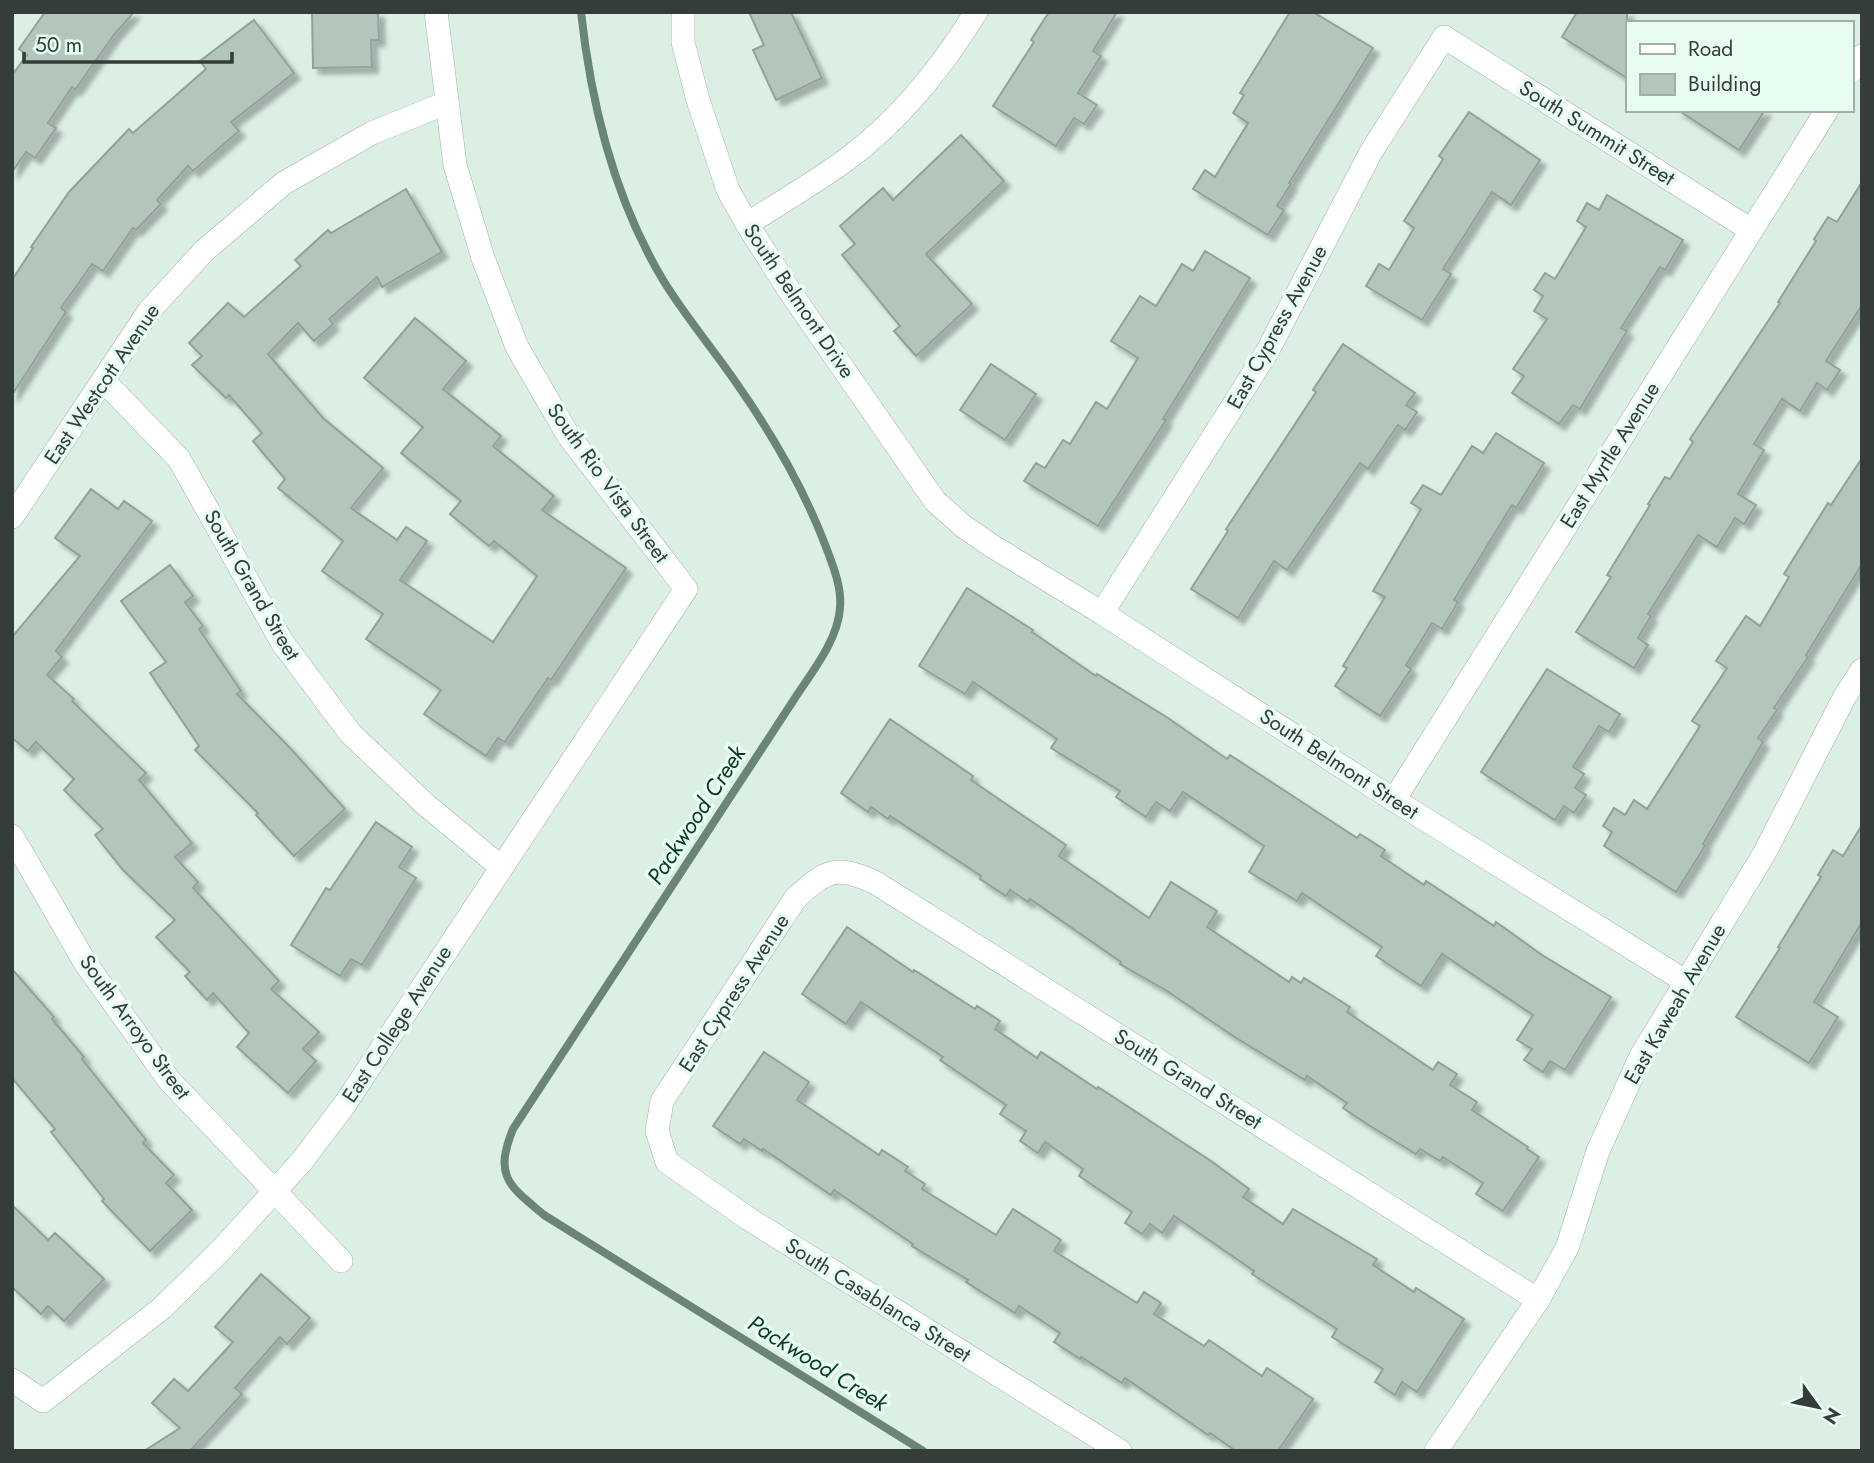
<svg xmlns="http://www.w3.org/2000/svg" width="1874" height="1463" viewBox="0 0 1874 1463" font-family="Jost,sans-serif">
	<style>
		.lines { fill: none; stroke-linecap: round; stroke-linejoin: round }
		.stream { stroke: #6a8476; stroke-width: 8 }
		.building { fill: #b3c6bb; stroke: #91a399; stroke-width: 2; filter: url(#shadow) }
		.street-casing { stroke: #a0b3a9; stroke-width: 24 }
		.street { stroke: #fff; stroke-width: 23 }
		.labels { text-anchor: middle; stroke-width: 7; stroke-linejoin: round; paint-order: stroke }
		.street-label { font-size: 21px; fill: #353d39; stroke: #e8fdf1 }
		.water-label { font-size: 23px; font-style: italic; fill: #093a26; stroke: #e8fdf1 }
	</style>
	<defs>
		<filter id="shadow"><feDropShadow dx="6" dy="6" stdDeviation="2" flood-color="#0004"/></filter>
	</defs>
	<rect width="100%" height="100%" fill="#dbefe4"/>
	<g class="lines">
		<path class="stream" d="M 581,12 C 591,104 615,200 663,280 C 685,316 713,349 737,384 C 772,434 804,489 826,547 C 833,566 842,587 840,608 C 838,640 812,672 795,698 L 513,1129 C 494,1176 508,1185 544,1215 L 923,1451"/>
	</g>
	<g class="building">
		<path d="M 45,12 L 134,12 L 113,36 L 75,90 L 72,87 L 48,123 L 56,128 L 35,158 L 26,152 L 12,172 L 12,75 L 27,55 L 19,49 Z"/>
		<path d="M 312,12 L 378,12 L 379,40 L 371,40 L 372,67 L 313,68 Z"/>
		<path d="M 749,12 L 791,12 L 822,78 L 776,100 L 753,50 L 764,45 Z"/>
		<path d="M 1049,12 L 1117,12 L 1093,51 L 1101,56 L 1078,93 L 1097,105 L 1084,124 L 1074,118 L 1056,146 L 993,106 L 1034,42 L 1031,40 Z"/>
		<path d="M 1290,12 L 1313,12 L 1373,48 L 1289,183 L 1291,184 L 1277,206 L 1284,210 L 1268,235 L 1193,189 L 1205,170 L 1215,177 L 1248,123 L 1233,113 L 1244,95 L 1240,93 Z"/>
		<path d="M 1577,12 L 1627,12 L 1627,78 L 1562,37 Z"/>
		<path d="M 254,20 L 294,73 L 231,122 L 239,131 L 193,171 L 188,166 L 157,200 L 161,204 L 136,230 L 133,228 L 103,271 L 92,264 L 61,308 L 66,312 L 12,395 L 12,280 L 33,248 L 31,247 L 69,192 L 129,129 L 133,133 L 206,69 L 200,61 Z"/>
		<path d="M 1678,110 L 1765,110 L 1739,150 Z"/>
		<path d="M 1469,112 L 1540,160 L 1511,205 L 1492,192 L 1443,269 L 1451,274 L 1422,320 L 1366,286 L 1379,264 L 1389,270 L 1414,228 L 1404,221 L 1443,159 L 1439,156 Z"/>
		<path d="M 961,135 L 1004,181 L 926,254 L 972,304 L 916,356 L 894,331 L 900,326 L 842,255 L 855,244 L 840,226 L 883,188 L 893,200 Z"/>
		<path d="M 1862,182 L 1862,305 L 1826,361 L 1840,370 L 1827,390 L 1817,383 L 1800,411 L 1782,399 L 1754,444 L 1764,450 L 1738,494 L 1756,505 L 1744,524 L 1735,518 L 1717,547 L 1698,535 L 1648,614 L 1651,616 L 1638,638 L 1648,645 L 1634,668 L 1576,632 L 1611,577 L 1607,575 L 1650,505 L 1648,504 L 1665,477 L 1670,479 L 1693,442 L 1690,439 L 1780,303 L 1778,302 L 1816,241 L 1814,239 L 1828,217 L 1837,222 Z"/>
		<path d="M 406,189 L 442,252 L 382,287 L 377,277 L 329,319 L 333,324 L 314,341 L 298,323 L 268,354 L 323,418 L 383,468 L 351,508 L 397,540 L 406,527 L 427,541 L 400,580 L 493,642 L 537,576 L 494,541 L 489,546 L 450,514 L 461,501 L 401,453 L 423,427 L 364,378 L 415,318 L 466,361 L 443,389 L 501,436 L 493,446 L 554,496 L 542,510 L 626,568 L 551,680 L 548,678 L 505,742 L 498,738 L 486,756 L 424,714 L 441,690 L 366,639 L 383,614 L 322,571 L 343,541 L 278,488 L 285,479 L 253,441 L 262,433 L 229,395 L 226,398 L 192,365 L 202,356 L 189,343 L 228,303 L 244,317 L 301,266 L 295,260 L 328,230 L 331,233 Z"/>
		<path d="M 1607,195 L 1683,240 L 1665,270 L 1660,267 L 1621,328 L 1627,331 L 1580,409 L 1573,405 L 1559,424 L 1512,393 L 1524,376 L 1513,369 L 1547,319 L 1534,311 L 1543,296 L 1534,290 L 1545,273 L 1555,279 L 1586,227 L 1577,221 L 1587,203 L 1599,210 Z"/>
		<path d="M 1205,251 L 1250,278 L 1163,419 L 1166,420 L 1098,526 L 1024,481 L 1036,463 L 1045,468 L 1063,440 L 1070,444 L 1096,402 L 1107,409 L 1138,358 L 1111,341 L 1140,296 L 1156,306 L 1182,264 L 1193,271 Z"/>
		<path d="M 1343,344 L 1415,393 L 1406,405 L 1417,412 L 1405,430 L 1398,425 L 1368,469 L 1360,463 L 1287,570 L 1274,561 L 1238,618 L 1191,589 L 1228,531 L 1226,529 L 1316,392 L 1313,390 Z"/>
		<path d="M 991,364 L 1036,394 L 1005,440 L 960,410 Z"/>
		<path d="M 1496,433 L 1544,463 L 1516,508 L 1512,505 L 1454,600 L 1458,602 L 1442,629 L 1432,623 L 1406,665 L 1411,669 L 1380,716 L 1335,686 L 1347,668 L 1343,666 L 1385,597 L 1373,591 L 1421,509 L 1411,503 L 1423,485 L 1441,495 L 1472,446 L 1483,453 Z"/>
		<path d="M 1862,458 L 1862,564 L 1806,655 L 1808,657 L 1774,708 L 1777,710 L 1758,738 L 1763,742 L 1703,844 L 1705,846 L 1676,892 L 1604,846 L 1612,832 L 1603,826 L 1614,808 L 1625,815 L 1634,800 L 1647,809 L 1700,726 L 1692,721 L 1727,668 L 1716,661 L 1746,616 L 1760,626 L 1789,577 L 1784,574 L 1828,503 L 1831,505 Z"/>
		<path d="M 91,489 L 118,509 L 124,501 L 152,521 L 56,651 L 62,657 L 47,675 L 74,699 L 72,701 L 146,773 L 139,780 L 192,843 L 175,857 L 198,882 L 193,888 L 279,981 L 271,989 L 319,1032 L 303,1049 L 316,1061 L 288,1093 L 237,1047 L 249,1033 L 213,993 L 207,1000 L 185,976 L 190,972 L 156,937 L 175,920 L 123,870 L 95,835 L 103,829 L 64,790 L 74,779 L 36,742 L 28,751 L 12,738 L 12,637 L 80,556 L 55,538 Z"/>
		<path d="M 170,565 L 193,596 L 185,602 L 203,626 L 199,629 L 241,691 L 237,694 L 291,749 L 345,809 L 294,856 L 256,815 L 258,813 L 195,750 L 199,746 L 150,673 L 166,662 L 121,601 Z"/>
		<path d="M 967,588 L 1033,630 L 1032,632 L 1096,676 L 1097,674 L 1168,718 L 1227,759 L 1230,755 L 1357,838 L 1360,834 L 1385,850 L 1381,856 L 1424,885 L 1426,881 L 1494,926 L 1496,922 L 1542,955 L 1611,997 L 1565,1070 L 1550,1061 L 1543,1072 L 1524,1060 L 1532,1049 L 1517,1040 L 1533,1015 L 1442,954 L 1421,986 L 1376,956 L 1382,947 L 1302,893 L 1297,901 L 1249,872 L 1264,846 L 1183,792 L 1170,811 L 1156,802 L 1146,817 L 1116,797 L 1120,791 L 1051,748 L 1057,739 L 973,682 L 965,694 L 919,666 Z"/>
		<path d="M 1547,669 L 1620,714 L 1609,732 L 1599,726 L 1573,767 L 1584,774 L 1575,788 L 1586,795 L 1574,813 L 1564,806 L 1555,820 L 1481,772 Z"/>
		<path d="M 890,719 L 973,776 L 971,780 L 1066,845 L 1059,856 L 1149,918 L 1171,882 L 1217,911 L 1207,927 L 1289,982 L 1292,977 L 1301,983 L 1304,978 L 1350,1007 L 1347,1012 L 1433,1070 L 1438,1062 L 1457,1074 L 1450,1085 L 1477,1102 L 1472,1110 L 1528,1147 L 1527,1149 L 1539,1157 L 1503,1211 L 1476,1194 L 1483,1183 L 1443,1157 L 1440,1161 L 1420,1149 L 1416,1154 L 1370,1126 L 1343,1108 L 1347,1103 L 1307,1076 L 1305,1080 L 1233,1036 L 1167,991 L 1120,964 L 1121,962 L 1030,899 L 1028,902 L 1010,890 L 1006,896 L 980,879 L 981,876 L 890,816 L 888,819 L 871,807 L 868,812 L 841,793 Z"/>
		<path d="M 376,822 L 412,847 L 399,867 L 416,878 L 362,965 L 351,959 L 340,976 L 291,945 L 326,888 L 330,890 Z"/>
		<path d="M 1862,825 L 1862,922 L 1814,1002 L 1838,1017 L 1809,1063 L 1736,1017 L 1780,948 L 1778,947 L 1821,877 L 1818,875 L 1833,850 L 1843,856 Z"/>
		<path d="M 847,927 L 913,972 L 914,970 L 975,1009 L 977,1006 L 1000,1021 L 995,1029 L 1037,1058 L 1041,1052 L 1097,1089 L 1098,1087 L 1211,1161 L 1249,1189 L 1243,1197 L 1283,1224 L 1293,1209 L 1377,1259 L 1373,1265 L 1414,1292 L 1416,1288 L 1464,1319 L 1417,1392 L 1402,1382 L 1395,1395 L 1375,1382 L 1383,1369 L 1332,1337 L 1337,1329 L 1252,1274 L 1254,1271 L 1174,1216 L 1162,1233 L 1150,1224 L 1142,1234 L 1125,1223 L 1132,1212 L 1079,1176 L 1083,1169 L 1045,1142 L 1038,1153 L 1020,1141 L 1026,1131 L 1000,1114 L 1006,1105 L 940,1060 L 943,1057 L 861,1002 L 846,1024 L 802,994 Z"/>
		<path d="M 12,969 L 54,1017 L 52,1019 L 84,1057 L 82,1059 L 146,1140 L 143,1143 L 174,1175 L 166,1183 L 192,1210 L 150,1251 L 102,1201 L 104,1199 L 51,1132 L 55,1129 L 12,1078 Z"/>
		<path d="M 764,1052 L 809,1082 L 797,1100 L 879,1155 L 882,1150 L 908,1167 L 905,1171 L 925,1184 L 922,1189 L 996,1235 L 1013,1209 L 1061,1240 L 1054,1251 L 1137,1303 L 1144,1292 L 1161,1303 L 1154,1314 L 1204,1346 L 1209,1340 L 1262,1376 L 1267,1368 L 1313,1399 L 1278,1451 L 1236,1451 L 1210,1433 L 1208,1435 L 1125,1378 L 1122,1383 L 1081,1357 L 1080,1359 L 1054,1342 L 1060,1333 L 1019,1306 L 1015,1313 L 966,1282 L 968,1280 L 912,1246 L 913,1244 L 834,1190 L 831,1195 L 763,1149 L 762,1151 L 744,1139 L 740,1144 L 713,1126 Z"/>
		<path d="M 12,1205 L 48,1240 L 55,1233 L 104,1279 L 64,1321 L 48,1306 L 41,1314 L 12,1287 Z"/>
		<path d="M 261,1274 L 310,1318 L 287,1344 L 280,1337 L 235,1388 L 242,1394 L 190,1451 L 144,1451 L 180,1428 L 152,1403 L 174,1379 L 188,1391 L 233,1342 L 215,1327 Z"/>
	</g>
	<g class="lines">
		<g class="street-casing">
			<g id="street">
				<path d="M 683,12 L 683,42 L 698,100 L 728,190 L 747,224 L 791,293 L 935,501 L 963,526 L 992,546 L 1102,613 L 1394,800 L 1685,981"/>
				<path d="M 1851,72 L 1862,56"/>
				<path d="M 747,224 C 780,203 814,183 846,160 C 900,120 941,69 976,12"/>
				<path d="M 104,381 L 179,459 L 282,642 L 350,733 L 426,805 L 501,867"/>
				<path d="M 12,517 L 149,311 L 205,250 L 284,183 L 372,133 L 446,103"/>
				<path d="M 1102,613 L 1267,352 L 1371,152 L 1444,37 L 1751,230"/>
				<path d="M 1394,800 L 1827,110"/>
				<path d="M 12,836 L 86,964 L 169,1080 L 341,1261"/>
				<path d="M 12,1380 L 43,1401 L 162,1308 L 221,1250 L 302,1161 L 345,1104 L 686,589 L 568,435 L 517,347 L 483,258 L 455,165 L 436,12"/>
				<path d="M 1120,1451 L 749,1219 L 667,1162 L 657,1131 L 662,1101 L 795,899 C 826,870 837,864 876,883 L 1538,1300"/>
				<path d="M 1436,1451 L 1538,1300 L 1567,1248 L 1598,1151 L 1641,1056 L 1764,854 L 1845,696 L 1862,670"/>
			</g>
		</g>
		<use href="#street" class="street"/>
	</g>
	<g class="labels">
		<g class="street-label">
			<text transform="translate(1597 133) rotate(32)" y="7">South Summit Street</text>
			<text transform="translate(799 301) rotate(56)" y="7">South Belmont Drive</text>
			<text transform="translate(1277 327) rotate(-61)" y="7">East Cypress Avenue</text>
			<text transform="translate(102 384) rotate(-56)" y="7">East Westcott Avenue</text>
			<text transform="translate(1610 455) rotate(-58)" y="7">East Myrtle Avenue</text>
			<text transform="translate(608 483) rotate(54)" y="7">South Rio Vista Street</text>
			<text transform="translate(252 585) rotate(60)" y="7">South Grand Street</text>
			<text transform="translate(1339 764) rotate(33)" y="7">South Belmont Street</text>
			<text transform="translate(734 993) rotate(-57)" y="7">East Cypress Avenue</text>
			<text transform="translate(1675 1004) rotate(-60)" y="7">East Kaweah Avenue</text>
			<text transform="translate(397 1024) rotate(-57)" y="7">East College Avenue</text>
			<text transform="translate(135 1027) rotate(54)" y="7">South Arroyo Street</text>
			<text transform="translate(1188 1079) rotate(32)" y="7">South Grand Street</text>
			<text transform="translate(878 1300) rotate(32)" y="7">South Casablanca Street</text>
		</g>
		<g class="water-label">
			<text transform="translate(696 815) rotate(-57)" y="8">Packwood Creek</text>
			<text transform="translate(818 1363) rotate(32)" y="8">Packwood Creek</text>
		</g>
	</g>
	<rect width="1874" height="1463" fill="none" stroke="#353d39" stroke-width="28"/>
	<rect x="1626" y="21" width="228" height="91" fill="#e8fdf1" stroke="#a0b0a7" stroke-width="2"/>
	<rect x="1640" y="44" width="35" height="10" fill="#ffffff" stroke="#a0b0a7" stroke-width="2"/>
	<text x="1688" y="56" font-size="21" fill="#353d39">Road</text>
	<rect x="1640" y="74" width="35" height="21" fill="#b3c6bb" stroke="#a0b0a7" stroke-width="2"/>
	<text x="1688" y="91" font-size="21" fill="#353d39">Building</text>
	<g transform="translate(1818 1407) rotate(123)" stroke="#e8fdf1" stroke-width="5" paint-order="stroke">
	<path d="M0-5L12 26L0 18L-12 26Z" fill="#353d39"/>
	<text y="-10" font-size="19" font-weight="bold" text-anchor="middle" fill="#353d39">N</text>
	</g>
	<path d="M24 52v10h208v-10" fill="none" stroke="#353d39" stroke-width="3.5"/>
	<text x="35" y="52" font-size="21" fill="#353d39" stroke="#e8fdf1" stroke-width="5" paint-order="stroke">50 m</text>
</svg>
